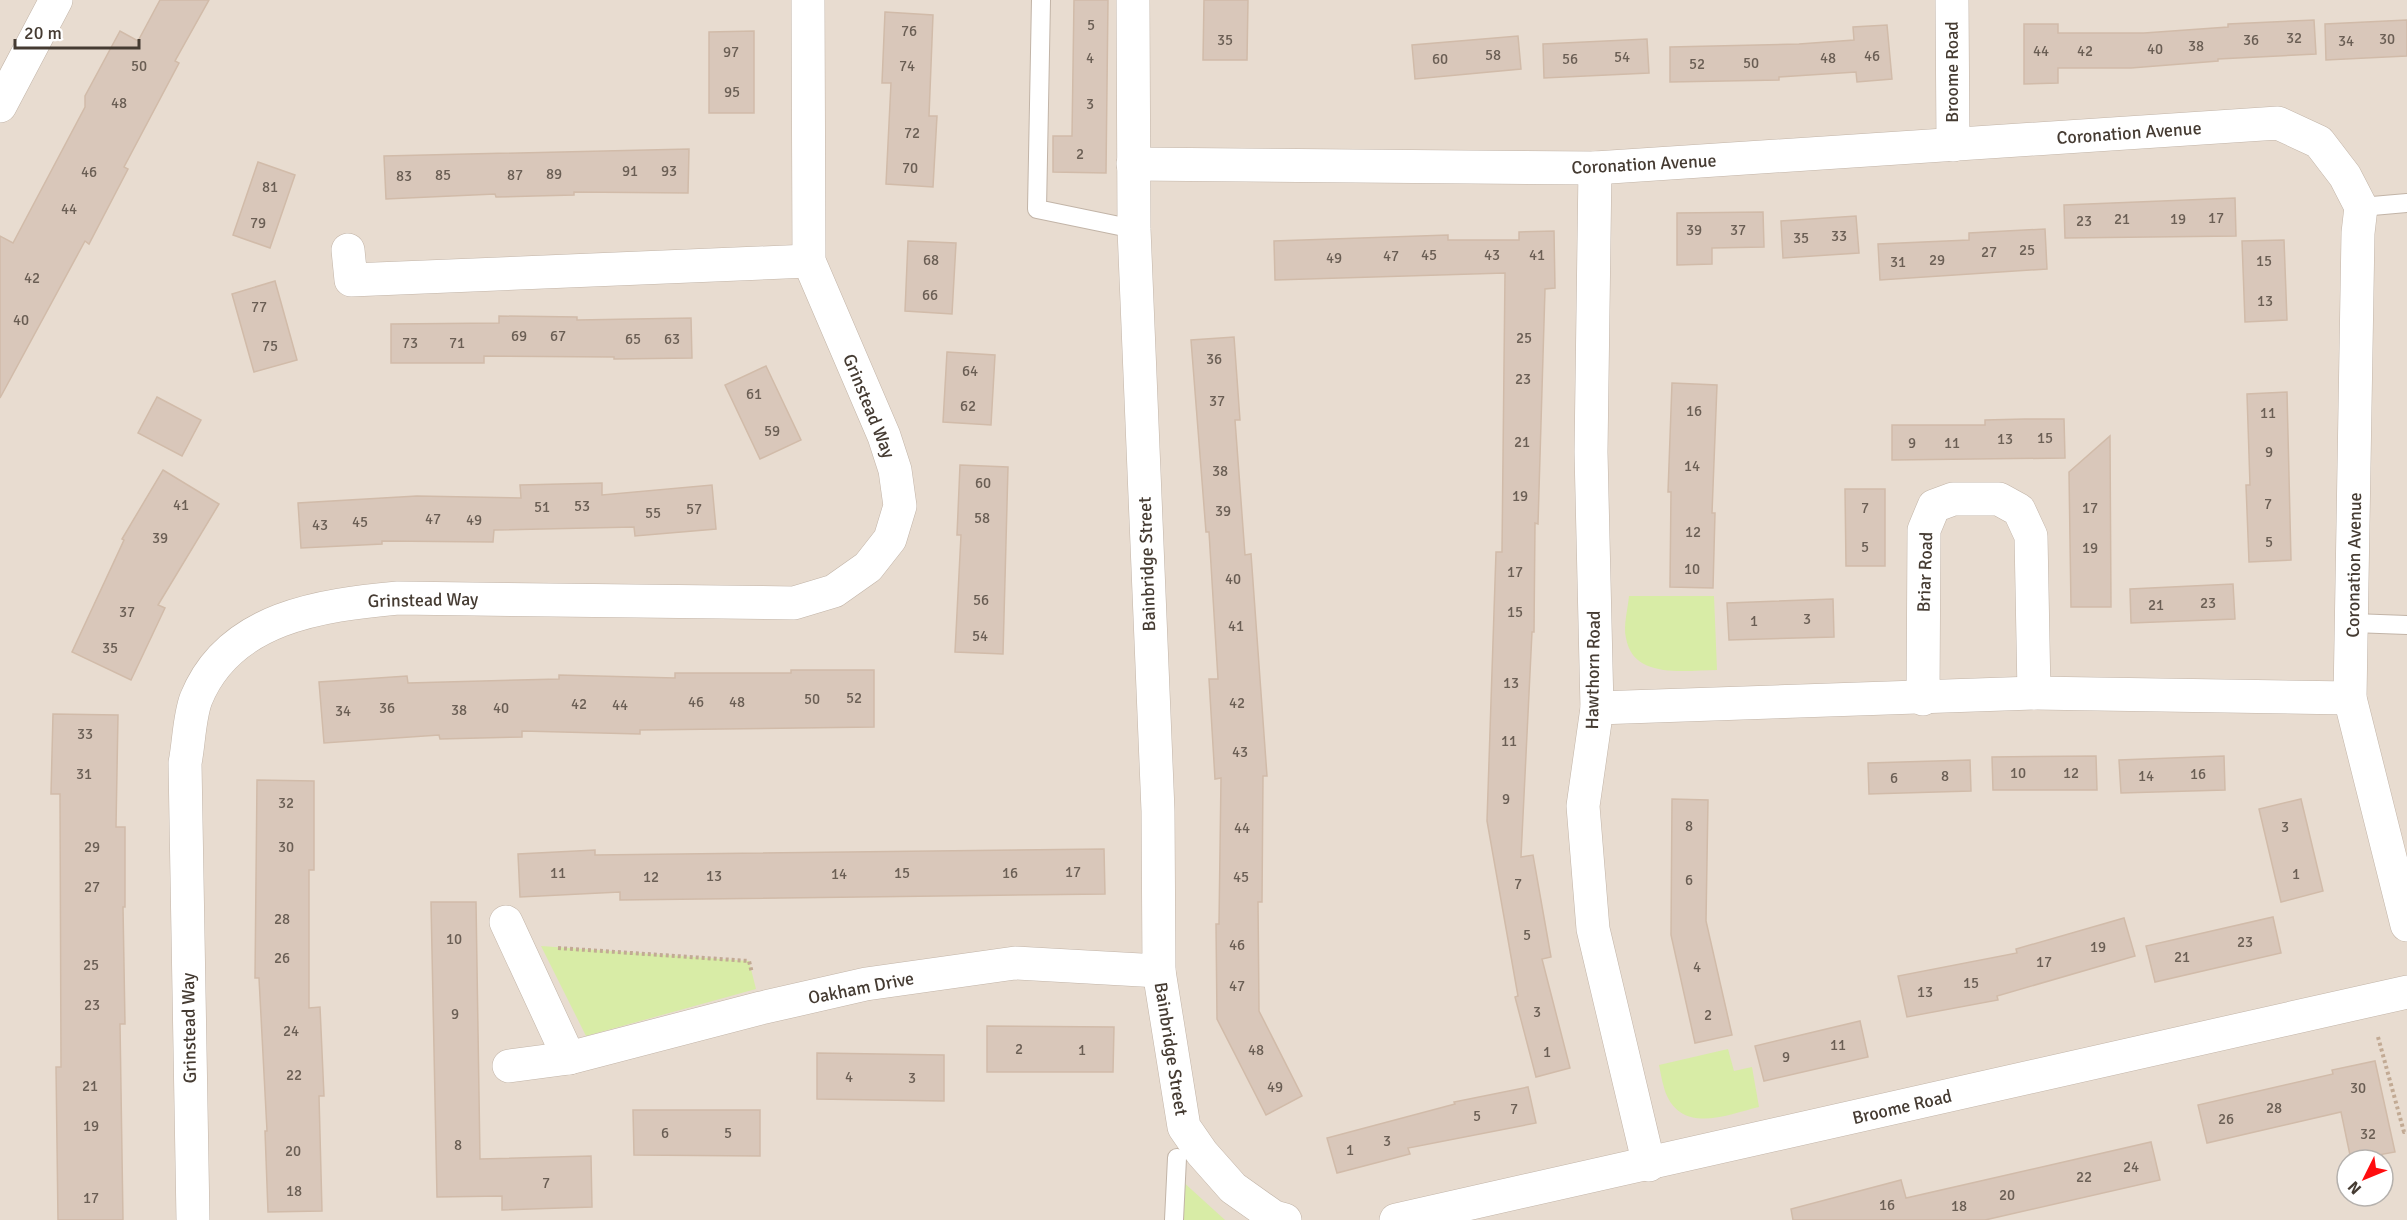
<svg xmlns="http://www.w3.org/2000/svg" width="2407" height="1220" viewBox="0 0 2407 1220" font-family="Signika,sans-serif">
	<style>
		.residential { fill: #e8dcd0; fill-rule: evenodd }
		.green { fill: #d8eca6 }
		.building { fill: #d9c7ba; stroke: #d1bba9; stroke-width: 1.5 }
		.lines { fill: none; stroke-linecap: round; stroke-linejoin: round }
		.lane-casing { stroke: #c2b4a7; stroke-width: 20 }
		.street-casing { stroke: #c2b4a7; stroke-width: 34 }
		.path { stroke: #c2aa94; stroke-width: 4; stroke-dasharray: 3 3; stroke-linecap: butt }
		.lane { stroke: #fff; stroke-width: 18 }
		.street { stroke: #fff; stroke-width: 33 }
		.labels { text-anchor: middle; stroke-width: 6; stroke-linejoin: round; paint-order: stroke }
		.number-label { font-size: 15px; fill: #6a5e54 }
		.street-label { font-size: 18px; fill: #453b32; stroke: #fff }
	</style>
	<rect width="100%" height="100%" fill="#f3ebe2"/>
	<path class="residential" d="M 0,0 L 2407,0 L 2407,1220 L 0,1220 ZM 2347,1160 L 2383,1160 L 2383,1196 L 2347,1196 Z"/>
	<g class="green">
		<path d="M 1629,596 L 1714,596 L 1717,670 C 1686,670 1633,680 1626,638 C 1623,626 1628,608 1629,596 Z"/>
		<path d="M 541,946 L 749,961 L 756,989 L 586,1036 Z"/>
		<path d="M 1728,1049 L 1734,1071 L 1752,1067 L 1759,1107 C 1729,1114 1685,1134 1667,1096 C 1663,1087 1661,1075 1659,1065 Z"/>
		<path d="M 1181,1180 L 1225,1220 L 1174,1220 Z"/>
	</g>
	<g class="building">
		<path d="M 160,0 L 209,0 L 175,61 L 179,63 L 124,167 L 128,169 L 89,244 L 85,241 L 0,398 L 0,236 L 13,243 L 85,107 L 85,96 L 120,31 L 138,41 Z"/>
		<path d="M 1074,0 L 1108,0 L 1106,173 L 1053,172 L 1053,136 L 1072,136 Z"/>
		<path d="M 1204,0 L 1248,0 L 1247,60 L 1203,60 Z"/>
		<path d="M 885,12 L 933,15 L 929,116 L 937,116 L 933,187 L 886,184 L 891,83 L 882,83 Z"/>
		<path d="M 2314,20 L 2316,54 L 2218,59 L 2218,61 L 2131,68 L 2058,68 L 2058,83 L 2024,84 L 2024,24 L 2058,24 L 2058,33 L 2144,33 L 2228,27 L 2228,24 Z"/>
		<path d="M 2407,20 L 2407,56 L 2326,60 L 2325,24 Z"/>
		<path d="M 1887,25 L 1892,79 L 1857,82 L 1856,72 L 1779,77 L 1779,80 L 1670,82 L 1670,47 L 1799,44 L 1854,40 L 1853,27 Z"/>
		<path d="M 754,31 L 754,113 L 709,113 L 709,32 Z"/>
		<path d="M 1518,36 L 1521,69 L 1415,79 L 1412,45 Z"/>
		<path d="M 1647,39 L 1649,73 L 1544,78 L 1543,44 Z"/>
		<path d="M 689,149 L 688,193 L 574,192 L 574,195 L 534,196 L 496,197 L 495,194 L 386,199 L 384,156 Z"/>
		<path d="M 258,162 L 295,175 L 270,248 L 233,235 Z"/>
		<path d="M 2235,198 L 2236,236 L 2065,238 L 2064,205 Z"/>
		<path d="M 1763,212 L 1764,247 L 1712,248 L 1712,264 L 1677,265 L 1677,213 Z"/>
		<path d="M 1856,216 L 1859,253 L 1783,258 L 1781,221 Z"/>
		<path d="M 2045,229 L 2047,269 L 1880,280 L 1878,244 L 1969,240 L 1969,233 Z"/>
		<path d="M 1554,231 L 1555,288 L 1545,289 L 1538,524 L 1535,523 L 1534,632 L 1532,632 L 1521,857 L 1533,855 L 1551,957 L 1542,959 L 1570,1068 L 1536,1077 L 1515,997 L 1518,996 L 1487,821 L 1496,552 L 1502,552 L 1505,273 L 1275,280 L 1274,241 L 1448,235 L 1448,240 L 1519,240 L 1519,232 Z"/>
		<path d="M 2284,240 L 2287,320 L 2245,322 L 2242,241 Z"/>
		<path d="M 908,241 L 956,243 L 952,314 L 905,311 Z"/>
		<path d="M 275,281 L 297,360 L 254,372 L 232,294 Z"/>
		<path d="M 499,316 L 577,317 L 577,320 L 691,318 L 692,358 L 614,359 L 614,357 L 484,356 L 484,363 L 391,363 L 391,324 L 499,323 Z"/>
		<path d="M 1234,337 L 1240,420 L 1235,420 L 1245,555 L 1251,554 L 1267,776 L 1263,776 L 1262,902 L 1258,902 L 1259,1011 L 1302,1096 L 1266,1115 L 1217,1019 L 1216,924 L 1219,924 L 1221,778 L 1215,779 L 1209,679 L 1218,679 L 1209,532 L 1206,532 L 1191,340 Z"/>
		<path d="M 947,352 L 995,355 L 991,425 L 943,422 Z"/>
		<path d="M 766,366 L 801,440 L 760,459 L 725,385 Z"/>
		<path d="M 1672,383 L 1717,385 L 1712,513 L 1715,513 L 1713,588 L 1670,587 L 1671,492 L 1668,492 Z"/>
		<path d="M 2287,392 L 2291,560 L 2249,562 L 2246,485 L 2250,485 L 2247,394 Z"/>
		<path d="M 157,397 L 201,420 L 182,456 L 138,433 Z"/>
		<path d="M 2025,419 L 2064,419 L 2065,458 L 1892,460 L 1892,425 L 1985,425 L 1985,420 Z"/>
		<path d="M 2110,436 L 2111,607 L 2071,607 L 2069,472 Z"/>
		<path d="M 960,465 L 1008,467 L 1003,654 L 955,652 L 961,535 L 957,535 Z"/>
		<path d="M 163,470 L 219,504 L 158,605 L 165,608 L 131,680 L 72,652 L 124,540 L 122,539 Z"/>
		<path d="M 602,483 L 602,495 L 712,485 L 716,529 L 635,536 L 634,527 L 494,530 L 493,542 L 382,541 L 382,544 L 301,548 L 298,503 L 417,496 L 521,498 L 520,485 Z"/>
		<path d="M 1845,489 L 1885,489 L 1885,566 L 1846,566 Z"/>
		<path d="M 2233,584 L 2235,619 L 2131,623 L 2130,589 Z"/>
		<path d="M 1833,599 L 1834,637 L 1729,640 L 1727,603 Z"/>
		<path d="M 791,670 L 874,670 L 874,727 L 640,730 L 640,734 L 522,731 L 522,737 L 440,739 L 439,735 L 324,743 L 319,682 L 407,676 L 408,683 L 559,679 L 559,675 L 675,678 L 675,673 L 791,673 Z"/>
		<path d="M 53,714 L 118,715 L 116,827 L 125,827 L 125,907 L 123,907 L 125,1024 L 120,1024 L 123,1220 L 58,1220 L 56,1067 L 61,1067 L 60,794 L 51,794 Z"/>
		<path d="M 2096,756 L 2097,790 L 1993,790 L 1992,757 Z"/>
		<path d="M 2224,756 L 2225,790 L 2121,793 L 2119,760 Z"/>
		<path d="M 1970,760 L 1971,791 L 1869,794 L 1868,763 Z"/>
		<path d="M 257,780 L 314,781 L 314,870 L 309,870 L 309,1008 L 320,1007 L 324,1096 L 319,1096 L 322,1211 L 268,1212 L 265,1131 L 267,1131 L 259,978 L 255,978 Z"/>
		<path d="M 1672,799 L 1708,800 L 1706,921 L 1732,1035 L 1695,1043 L 1671,935 Z"/>
		<path d="M 2301,799 L 2323,891 L 2281,902 L 2259,809 Z"/>
		<path d="M 1104,849 L 1105,894 L 620,900 L 620,892 L 520,897 L 518,854 L 595,850 L 595,855 Z"/>
		<path d="M 431,902 L 476,902 L 480,1159 L 591,1156 L 592,1207 L 502,1210 L 502,1196 L 437,1197 Z"/>
		<path d="M 2273,917 L 2281,953 L 2155,982 L 2146,946 Z"/>
		<path d="M 2124,918 L 2135,956 L 1997,996 L 1998,1000 L 1907,1017 L 1898,976 L 2017,953 L 2016,949 Z"/>
		<path d="M 1860,1021 L 1868,1057 L 1764,1081 L 1755,1046 Z"/>
		<path d="M 987,1026 L 1114,1027 L 1113,1072 L 987,1072 Z"/>
		<path d="M 817,1053 L 944,1055 L 944,1101 L 817,1099 Z"/>
		<path d="M 2375,1061 L 2395,1152 L 2351,1160 L 2341,1112 L 2207,1143 L 2198,1105 L 2333,1074 L 2332,1070 Z"/>
		<path d="M 1528,1087 L 1536,1123 L 1408,1148 L 1410,1154 L 1337,1173 L 1327,1138 L 1455,1104 L 1454,1102 Z"/>
		<path d="M 633,1110 L 760,1110 L 760,1156 L 634,1155 Z"/>
		<path d="M 2151,1142 L 2160,1180 L 1985,1220 L 1793,1220 L 1791,1209 L 1901,1180 L 1906,1198 Z"/>
	</g>
	<g class="lines">
		<g class="lane-casing">
			<g id="lane">
				<path d="M 1041,0 L 1037,209 L 1134,229"/>
				<path d="M 2361,207 L 2407,203"/>
				<path d="M 2353,623 L 2407,625"/>
				<path d="M 1174,1220 L 1177,1158"/>
			</g>
		</g>
		<g class="street-casing">
			<g id="street">
				<path d="M 1133,0 L 1134,229 L 1158,811 L 1159,971 L 1184,1127 L 1202,1153 L 1233,1188 L 1274,1217 L 1285,1220"/>
				<path d="M 1952,0 L 1953,145"/>
				<path d="M 0,106 L 56,0"/>
				<path d="M 1133,164 L 1595,168 L 2278,123 L 2319,142 L 2345,176 L 2361,207 L 2358,233 L 2350,698 L 2407,925"/>
				<path d="M 1595,168 L 1591,452 L 1597,708 L 1583,806 L 1593,929 L 1649,1165"/>
				<path d="M 348,250 L 351,280 L 809,261"/>
				<path d="M 1923,699 L 1924,530 L 1934,506 L 1953,499 L 1999,499 L 2019,510 L 2031,536 L 2034,693"/>
				<path d="M 1597,708 L 2034,693 L 2350,698"/>
				<path d="M 506,922 L 569,1058"/>
				<path d="M 509,1066 L 569,1058 L 761,1008 L 866,984 L 1015,963 L 1159,971"/>
				<path d="M 193,1220 L 185,763 C 189,743 189,718 196,699 C 229,617 321,605 398,598 L 794,603 L 834,591 L 868,567 L 890,539 L 900,506 L 895,470 L 884,436 L 809,261 L 808,0"/>
				<path d="M 1396,1220 L 2407,992"/>
			</g>
		</g>
		<g class="path">
			<path d="M 558,948 L 749,961 L 752,973"/>
			<path d="M 2378,1037 L 2404,1132 L 2407,1131"/>
		</g>
		<use href="#lane" class="lane"/>
		<use href="#street" class="street"/>
	</g>
	<g class="labels">
		<g class="number-label">
			<text x="1091" y="30">5</text>
			<text x="909" y="36">76</text>
			<text x="2294" y="43">32</text>
			<text x="2387" y="44">30</text>
			<text x="1225" y="45">35</text>
			<text x="2251" y="45">36</text>
			<text x="2346" y="46">34</text>
			<text x="2196" y="51">38</text>
			<text x="2155" y="54">40</text>
			<text x="2041" y="56">44</text>
			<text x="2085" y="56">42</text>
			<text x="731" y="57">97</text>
			<text x="1493" y="60">58</text>
			<text x="1872" y="61">46</text>
			<text x="1622" y="62">54</text>
			<text x="1090" y="63">4</text>
			<text x="1828" y="63">48</text>
			<text x="1440" y="64">60</text>
			<text x="1570" y="64">56</text>
			<text x="1751" y="68">50</text>
			<text x="1697" y="69">52</text>
			<text x="139" y="71">50</text>
			<text x="907" y="71">74</text>
			<text x="732" y="97">95</text>
			<text x="119" y="108">48</text>
			<text x="1090" y="109">3</text>
			<text x="912" y="138">72</text>
			<text x="1080" y="159">2</text>
			<text x="910" y="173">70</text>
			<text x="630" y="176">91</text>
			<text x="669" y="176">93</text>
			<text x="89" y="177">46</text>
			<text x="554" y="179">89</text>
			<text x="443" y="180">85</text>
			<text x="515" y="180">87</text>
			<text x="404" y="181">83</text>
			<text x="270" y="192">81</text>
			<text x="69" y="214">44</text>
			<text x="2216" y="223">17</text>
			<text x="2122" y="224">21</text>
			<text x="2178" y="224">19</text>
			<text x="2084" y="226">23</text>
			<text x="258" y="228">79</text>
			<text x="1694" y="235">39</text>
			<text x="1738" y="235">37</text>
			<text x="1839" y="241">33</text>
			<text x="1801" y="243">35</text>
			<text x="2027" y="255">25</text>
			<text x="1989" y="257">27</text>
			<text x="1429" y="260">45</text>
			<text x="1492" y="260">43</text>
			<text x="1537" y="260">41</text>
			<text x="1391" y="261">47</text>
			<text x="1334" y="263">49</text>
			<text x="931" y="265">68</text>
			<text x="1937" y="265">29</text>
			<text x="2264" y="266">15</text>
			<text x="1898" y="267">31</text>
			<text x="32" y="283">42</text>
			<text x="930" y="300">66</text>
			<text x="2265" y="306">13</text>
			<text x="259" y="312">77</text>
			<text x="21" y="325">40</text>
			<text x="519" y="341">69</text>
			<text x="558" y="341">67</text>
			<text x="1524" y="343">25</text>
			<text x="633" y="344">65</text>
			<text x="672" y="344">63</text>
			<text x="410" y="348">73</text>
			<text x="457" y="348">71</text>
			<text x="270" y="351">75</text>
			<text x="1214" y="364">36</text>
			<text x="970" y="376">64</text>
			<text x="1523" y="384">23</text>
			<text x="754" y="399">61</text>
			<text x="1217" y="406">37</text>
			<text x="968" y="411">62</text>
			<text x="1694" y="416">16</text>
			<text x="2268" y="418">11</text>
			<text x="772" y="436">59</text>
			<text x="2045" y="443">15</text>
			<text x="2005" y="444">13</text>
			<text x="1522" y="447">21</text>
			<text x="1912" y="448">9</text>
			<text x="1952" y="448">11</text>
			<text x="2269" y="457">9</text>
			<text x="1692" y="471">14</text>
			<text x="1220" y="476">38</text>
			<text x="983" y="488">60</text>
			<text x="1520" y="501">19</text>
			<text x="2268" y="509">7</text>
			<text x="181" y="510">41</text>
			<text x="582" y="511">53</text>
			<text x="542" y="512">51</text>
			<text x="1865" y="513">7</text>
			<text x="2090" y="513">17</text>
			<text x="694" y="514">57</text>
			<text x="1223" y="516">39</text>
			<text x="653" y="518">55</text>
			<text x="982" y="523">58</text>
			<text x="433" y="524">47</text>
			<text x="474" y="525">49</text>
			<text x="360" y="527">45</text>
			<text x="320" y="530">43</text>
			<text x="1693" y="537">12</text>
			<text x="160" y="543">39</text>
			<text x="2269" y="547">5</text>
			<text x="1865" y="552">5</text>
			<text x="2090" y="553">19</text>
			<text x="1692" y="574">10</text>
			<text x="1515" y="577">17</text>
			<text x="1233" y="584">40</text>
			<text x="981" y="605">56</text>
			<text x="2208" y="608">23</text>
			<text x="2156" y="610">21</text>
			<text x="127" y="617">37</text>
			<text x="1515" y="617">15</text>
			<text x="1807" y="624">3</text>
			<text x="1754" y="626">1</text>
			<text x="1236" y="631">41</text>
			<text x="980" y="641">54</text>
			<text x="110" y="653">35</text>
			<text x="1511" y="688">13</text>
			<text x="854" y="703">52</text>
			<text x="812" y="704">50</text>
			<text x="696" y="707">46</text>
			<text x="737" y="707">48</text>
			<text x="1237" y="708">42</text>
			<text x="579" y="709">42</text>
			<text x="620" y="710">44</text>
			<text x="387" y="713">36</text>
			<text x="501" y="713">40</text>
			<text x="459" y="715">38</text>
			<text x="343" y="716">34</text>
			<text x="85" y="739">33</text>
			<text x="1509" y="746">11</text>
			<text x="1240" y="757">43</text>
			<text x="2018" y="778">10</text>
			<text x="2071" y="778">12</text>
			<text x="84" y="779">31</text>
			<text x="2198" y="779">16</text>
			<text x="1945" y="781">8</text>
			<text x="2146" y="781">14</text>
			<text x="1894" y="783">6</text>
			<text x="1506" y="804">9</text>
			<text x="286" y="808">32</text>
			<text x="1689" y="831">8</text>
			<text x="2285" y="832">3</text>
			<text x="1242" y="833">44</text>
			<text x="92" y="852">29</text>
			<text x="286" y="852">30</text>
			<text x="1073" y="877">17</text>
			<text x="558" y="878">11</text>
			<text x="902" y="878">15</text>
			<text x="1010" y="878">16</text>
			<text x="839" y="879">14</text>
			<text x="2296" y="879">1</text>
			<text x="714" y="881">13</text>
			<text x="651" y="882">12</text>
			<text x="1241" y="882">45</text>
			<text x="1689" y="885">6</text>
			<text x="1518" y="889">7</text>
			<text x="92" y="892">27</text>
			<text x="282" y="924">28</text>
			<text x="1527" y="940">5</text>
			<text x="454" y="944">10</text>
			<text x="2245" y="947">23</text>
			<text x="1237" y="950">46</text>
			<text x="2098" y="952">19</text>
			<text x="2182" y="962">21</text>
			<text x="282" y="963">26</text>
			<text x="2044" y="967">17</text>
			<text x="91" y="970">25</text>
			<text x="1697" y="972">4</text>
			<text x="1971" y="988">15</text>
			<text x="1237" y="991">47</text>
			<text x="1925" y="997">13</text>
			<text x="92" y="1010">23</text>
			<text x="1537" y="1017">3</text>
			<text x="455" y="1019">9</text>
			<text x="1708" y="1020">2</text>
			<text x="291" y="1036">24</text>
			<text x="1838" y="1050">11</text>
			<text x="1019" y="1054">2</text>
			<text x="1082" y="1055">1</text>
			<text x="1256" y="1055">48</text>
			<text x="1547" y="1057">1</text>
			<text x="1786" y="1062">9</text>
			<text x="294" y="1080">22</text>
			<text x="849" y="1082">4</text>
			<text x="912" y="1083">3</text>
			<text x="90" y="1091">21</text>
			<text x="1275" y="1092">49</text>
			<text x="2358" y="1093">30</text>
			<text x="2274" y="1113">28</text>
			<text x="1514" y="1114">7</text>
			<text x="1477" y="1121">5</text>
			<text x="2226" y="1124">26</text>
			<text x="91" y="1131">19</text>
			<text x="665" y="1138">6</text>
			<text x="728" y="1138">5</text>
			<text x="2368" y="1139">32</text>
			<text x="1387" y="1146">3</text>
			<text x="458" y="1150">8</text>
			<text x="1350" y="1155">1</text>
			<text x="293" y="1156">20</text>
			<text x="2131" y="1172">24</text>
			<text x="2084" y="1182">22</text>
			<text x="546" y="1188">7</text>
			<text x="294" y="1196">18</text>
			<text x="2007" y="1200">20</text>
			<text x="91" y="1203">17</text>
			<text x="1887" y="1210">16</text>
			<text x="1959" y="1211">18</text>
		</g>
		<g class="street-label">
			<text transform="translate(1952 72) rotate(-90)" y="6">Broome Road</text>
			<text transform="translate(2129 133) rotate(-4)" y="6">Coronation Avenue</text>
			<text transform="translate(1644 164) rotate(-3)" y="6">Coronation Avenue</text>
			<text transform="translate(869 406) rotate(68)" y="6">Grinstead Way</text>
			<text transform="translate(1147 564) rotate(-92)" y="6">Bainbridge Street</text>
			<text transform="translate(2354 565) rotate(-89)" y="6">Coronation Avenue</text>
			<text transform="translate(1925 572) rotate(-88)" y="6">Briar Road</text>
			<text transform="translate(423 600) rotate(-1)" y="6">Grinstead Way</text>
			<text transform="translate(1593 670) rotate(-89)" y="6">Hawthorn Road</text>
			<text transform="translate(861 988) rotate(-11)" y="6">Oakham Drive</text>
			<text transform="translate(189 1028) rotate(-91)" y="6">Grinstead Way</text>
			<text transform="translate(1171 1049) rotate(81)" y="6">Bainbridge Street</text>
			<text transform="translate(1902 1107) rotate(-13)" y="6">Broome Road</text>
		</g>
	</g>
	<g transform="translate(2365 1178) rotate(227)"><circle r="28" fill="#ffffff" stroke="#b5b1ad" stroke-width="1.5"/>
	<path d="M0-4.5L10 22L0 15L-10 22Z" fill="#ff0d0f"/>
	<text y="-9" font-size="16" font-weight="bold" text-anchor="middle" fill="#453b32">N</text>
	</g>
	<path d="M15 39v9h124v-9" fill="none" stroke="#453b32" stroke-width="3"/>
	<text x="24" y="39" font-size="18" fill="#453b32" stroke="#ffffff" stroke-width="4.5" paint-order="stroke">20 m</text>
</svg>
